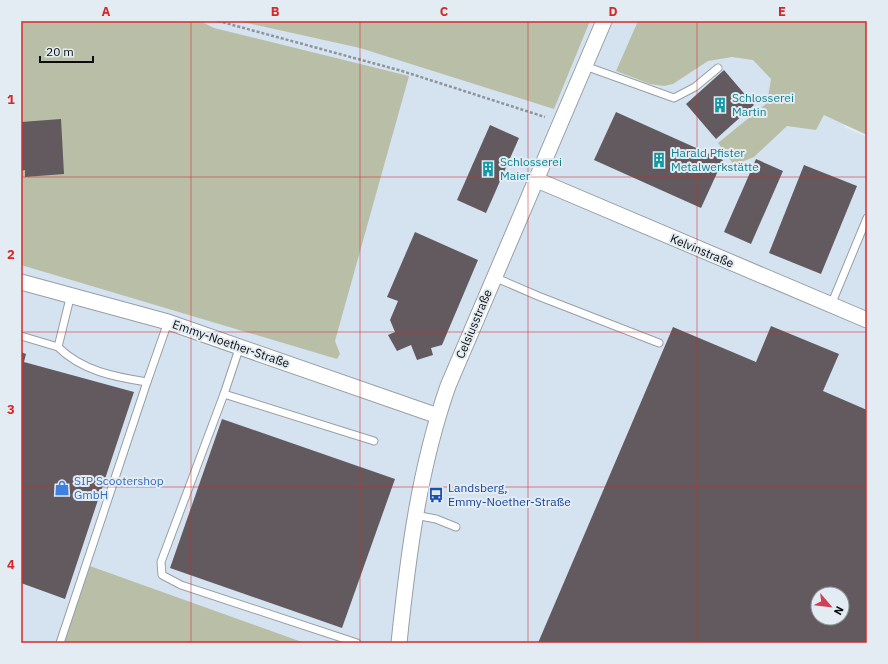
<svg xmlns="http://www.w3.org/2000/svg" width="888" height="664" viewBox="0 0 888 664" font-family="'IBM Plex Sans',sans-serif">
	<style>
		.built { fill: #d5e3f0; fill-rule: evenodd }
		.green { fill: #b9bfa7 }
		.building { fill: #625a5f; fill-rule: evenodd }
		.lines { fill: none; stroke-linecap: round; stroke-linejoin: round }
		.lane-casing { stroke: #989fa6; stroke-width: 9 }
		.street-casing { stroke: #989fa6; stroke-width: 17 }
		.path { stroke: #8e9499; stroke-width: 2.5; stroke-dasharray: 3 2; stroke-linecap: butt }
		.lane { stroke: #fff; stroke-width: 7 }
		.street { stroke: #fff; stroke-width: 15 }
		.grid { fill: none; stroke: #d62828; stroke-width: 1; stroke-opacity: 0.55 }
		.labels { text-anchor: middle; stroke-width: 4; stroke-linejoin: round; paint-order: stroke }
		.culture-label { font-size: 12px; fill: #0d838f; stroke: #e4ecf3; text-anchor: start }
		.street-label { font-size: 12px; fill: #0a0d0f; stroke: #e4ecf3 }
		.shop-label { font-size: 12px; fill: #366cbe; stroke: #e4ecf3; text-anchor: start }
		.transit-label { font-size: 12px; fill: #164399; stroke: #e4ecf3; text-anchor: start }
		.neatline { fill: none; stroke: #d62828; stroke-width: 1.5 }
		.grid-label { font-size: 13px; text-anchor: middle; font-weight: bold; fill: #d62828 }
	</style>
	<rect width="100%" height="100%" fill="#e4ecf3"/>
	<path class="built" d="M 21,21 L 867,21 L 865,72 L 844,127 L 867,137 L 867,643 L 305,643 L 90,566 L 64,643 L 21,643 ZM 818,594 L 842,594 L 842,618 L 818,618 Z"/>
	<g class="green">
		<path d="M 21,21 L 200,21 L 214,28 L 409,76 L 335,341 L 340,354 L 337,359 L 21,265 Z"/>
		<path d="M 238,21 L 590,21 L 554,109 L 360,48 Z"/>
		<path d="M 638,21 L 867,21 L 867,135 L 824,115 L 816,130 L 787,126 L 754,157 L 734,165 L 718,143 L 767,103 L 771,79 L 753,60 L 732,57 L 708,61 L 673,84 L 664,86 L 650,84 L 616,71 Z"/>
		<path d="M 90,566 L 305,643 L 64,643 Z"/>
	</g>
	<g class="building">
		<path d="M 724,70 L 754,105 L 716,139 L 686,104 Z"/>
		<path d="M 616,112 L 723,160 L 701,208 L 594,160 Z"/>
		<path d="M 61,119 L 64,174 L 25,177 L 25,170 L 21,171 L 21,122 Z"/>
		<path d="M 490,125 L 519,138 L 486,213 L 457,200 Z"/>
		<path d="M 756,159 L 783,171 L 751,244 L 724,232 Z"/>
		<path d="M 804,165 L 857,186 L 821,274 L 769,253 Z"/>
		<path d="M 415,232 L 478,260 L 442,345 L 431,348 L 433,355 L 417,360 L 411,345 L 397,351 L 388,335 L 395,332 L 390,320 L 398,301 L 387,297 Z"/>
		<path d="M 771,326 L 839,354 L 823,391 L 867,410 L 867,643 L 538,643 L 673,327 L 756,362 ZM 818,594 L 842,594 L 842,618 L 818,618 Z"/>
		<path d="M 21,352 L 26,354 L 24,362 L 134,392 L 65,599 L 21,583 Z"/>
		<path d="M 222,419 L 395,479 L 342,628 L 170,568 Z"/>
	</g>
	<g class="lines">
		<g class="lane-casing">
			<g id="lane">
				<path d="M 585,66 L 674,98 L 695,87 L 718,68"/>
				<path d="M 494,277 L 538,296 L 659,343"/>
				<path d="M 831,305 L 867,218"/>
				<path d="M 21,336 L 58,347 L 71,294"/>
				<path d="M 58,347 C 82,371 115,377 147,382 L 168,322"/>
				<path d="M 224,394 L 240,346"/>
				<path d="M 415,515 L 436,519 L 456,527"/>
				<path d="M 60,643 L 147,382"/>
				<path d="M 357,643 L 181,585 L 162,575 L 161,562 L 224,394 L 374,441"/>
			</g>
		</g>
		<g class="street-casing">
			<g id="street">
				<path d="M 537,180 L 867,320"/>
				<path d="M 21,282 L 168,322 L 438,416"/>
				<path d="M 399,643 C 408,556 419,469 448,386 L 604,21"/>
			</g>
		</g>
		<path class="path" d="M 218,21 L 402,71 L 545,117"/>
		<use href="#lane" class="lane"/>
		<use href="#street" class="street"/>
	</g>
	<path class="grid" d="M 191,21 L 191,643M 360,21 L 360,643M 528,21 L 528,643M 697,21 L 697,643M 21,177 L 867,177M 21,332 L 867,332M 21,487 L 867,487"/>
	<defs>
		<g id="building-bare" transform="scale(1.2)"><path d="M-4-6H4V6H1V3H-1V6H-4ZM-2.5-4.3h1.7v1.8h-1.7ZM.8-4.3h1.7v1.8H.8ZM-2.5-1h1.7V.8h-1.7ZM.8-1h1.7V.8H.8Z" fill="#0f9aa8" stroke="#e4ecf3" stroke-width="2.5" paint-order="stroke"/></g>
		<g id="shop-bare" transform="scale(1.2)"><path d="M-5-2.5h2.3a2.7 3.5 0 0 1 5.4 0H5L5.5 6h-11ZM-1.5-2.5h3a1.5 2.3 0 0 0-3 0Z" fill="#3f7fe0" stroke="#e4ecf3" stroke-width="2.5" paint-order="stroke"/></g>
		<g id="bus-bare" transform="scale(1.2)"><path d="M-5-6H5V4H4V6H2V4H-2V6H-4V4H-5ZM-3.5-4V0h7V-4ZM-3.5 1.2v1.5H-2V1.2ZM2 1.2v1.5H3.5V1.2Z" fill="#1a4fb4" stroke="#e4ecf3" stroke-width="2.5" paint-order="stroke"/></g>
	</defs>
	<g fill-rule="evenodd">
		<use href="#building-bare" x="720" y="105"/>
		<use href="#building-bare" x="659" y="160"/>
		<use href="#building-bare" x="488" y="169"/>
		<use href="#shop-bare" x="62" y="488"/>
		<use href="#bus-bare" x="436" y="495"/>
	</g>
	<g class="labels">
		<g class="culture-label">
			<text x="732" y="102">Schlosserei<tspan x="732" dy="14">Martin</tspan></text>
			<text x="671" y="157">Harald Pfister<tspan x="671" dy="14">Metalwerkstätte</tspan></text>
			<text x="500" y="166">Schlosserei<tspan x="500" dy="14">Maier</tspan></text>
		</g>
		<g class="street-label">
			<text transform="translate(702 251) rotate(23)" y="4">Kelvinstraße</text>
			<text transform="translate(474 324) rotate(-67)" y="4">Celsiusstraße</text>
			<text transform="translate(231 344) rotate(19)" y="4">Emmy-Noether-Straße</text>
		</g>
		<g class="shop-label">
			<text x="74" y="485">SIP Scootershop<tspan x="74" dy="14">GmbH</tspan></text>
		</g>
		<g class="transit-label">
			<text x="448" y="492">Landsberg,<tspan x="448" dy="14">Emmy-Noether-Straße</tspan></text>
		</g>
	</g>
	<rect width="888" height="664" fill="none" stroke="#e4ecf3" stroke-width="44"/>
	<g transform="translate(830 606) rotate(118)"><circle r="19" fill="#e4ecf3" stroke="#8d9398"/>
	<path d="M0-3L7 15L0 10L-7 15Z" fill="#cf3f58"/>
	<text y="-6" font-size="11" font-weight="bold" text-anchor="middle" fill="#0a0d0f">N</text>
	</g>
	<path d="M40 56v6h53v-6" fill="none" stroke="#0a0d0f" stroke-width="2"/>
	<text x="46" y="56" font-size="12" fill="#0a0d0f" stroke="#e4ecf3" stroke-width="3" paint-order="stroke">20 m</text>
	<rect x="22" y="22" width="844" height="620" class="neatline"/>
	<g class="grid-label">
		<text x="106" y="16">A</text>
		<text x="275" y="16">B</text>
		<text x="444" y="16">C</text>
		<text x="613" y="16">D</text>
		<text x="782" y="16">E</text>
		<text x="11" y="104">1</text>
		<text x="11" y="259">2</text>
		<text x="11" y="414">3</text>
		<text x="11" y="569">4</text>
	</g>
</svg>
